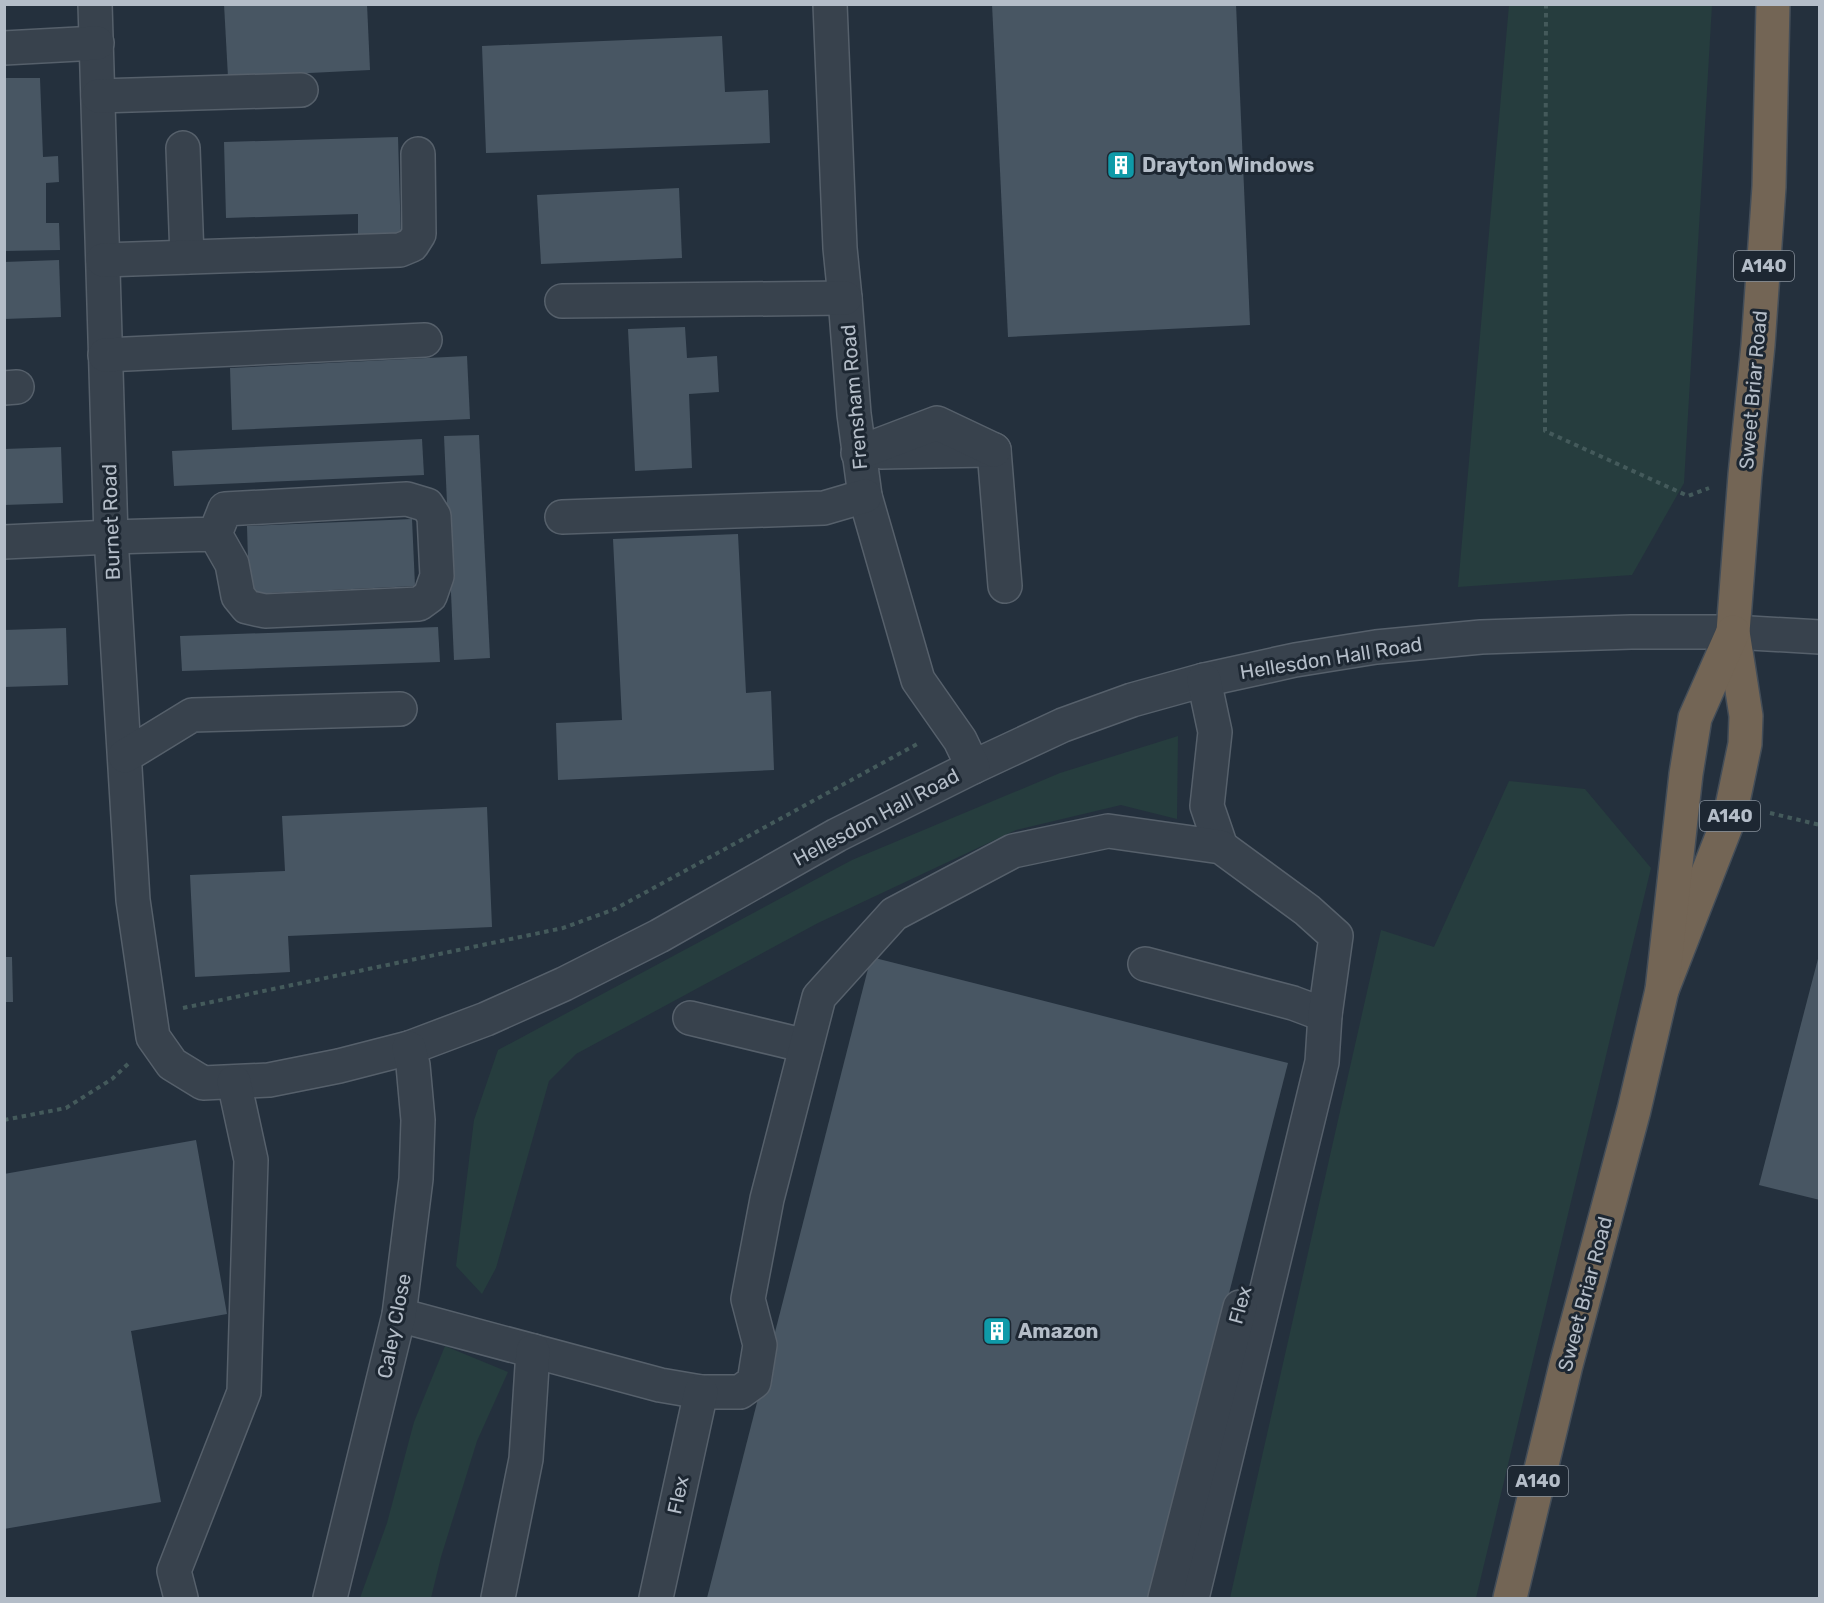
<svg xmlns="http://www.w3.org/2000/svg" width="1824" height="1603" viewBox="0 0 1824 1603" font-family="Rubik,sans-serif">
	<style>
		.green { fill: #263d3e }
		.building { fill: #485663 }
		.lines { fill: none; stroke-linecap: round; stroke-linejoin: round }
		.minor-casing { stroke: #56606b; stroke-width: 36 }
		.highway-casing { stroke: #434d58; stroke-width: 36 }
		.path { stroke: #445a5b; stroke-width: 4; stroke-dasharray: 4.5 4.5; stroke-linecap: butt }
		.minor { stroke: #38424d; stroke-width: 33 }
		.highway { stroke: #736555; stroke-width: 33 }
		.labels { text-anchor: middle; stroke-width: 6; stroke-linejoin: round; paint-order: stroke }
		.shield { fill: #1d2732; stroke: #87909b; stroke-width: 1.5 }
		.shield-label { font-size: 18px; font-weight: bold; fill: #b4bdc8 }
		.poi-label { font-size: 20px; font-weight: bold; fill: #b4bdc8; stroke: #1d2732; text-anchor: start }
		.street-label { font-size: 20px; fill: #b4bdc8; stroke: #1d2732 }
	</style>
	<rect width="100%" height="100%" fill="#24303d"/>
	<g class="green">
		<path d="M 1509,5 L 1712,5 L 1684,483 L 1632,575 L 1458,587 Z"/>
		<path d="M 1178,736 L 1177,819 L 1121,805 L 1016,830 L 818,923 L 576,1054 L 549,1081 L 496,1268 L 482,1294 L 456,1266 L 474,1120 L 498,1050 L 852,860 L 1060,773 Z"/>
		<path d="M 1509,781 L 1585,789 L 1651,868 L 1476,1598 L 1230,1598 L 1381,930 L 1434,947 Z"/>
		<path d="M 445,1346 L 508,1372 L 477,1441 L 441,1557 L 431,1598 L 360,1598 L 387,1523 L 414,1422 Z"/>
	</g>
	<g class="building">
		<path d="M 224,4 L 367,4 L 370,70 L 228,77 Z"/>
		<path d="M 992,4 L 1236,4 L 1250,325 L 1008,337 Z"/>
		<path d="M 722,36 L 725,92 L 768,90 L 770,143 L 486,153 L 482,46 Z"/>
		<path d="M 4,78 L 40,78 L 43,157 L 58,156 L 59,182 L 46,183 L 46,223 L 59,223 L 60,250 L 4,251 Z"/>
		<path d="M 398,137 L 401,239 L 358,240 L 358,214 L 226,218 L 224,142 Z"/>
		<path d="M 679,188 L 682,258 L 541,264 L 537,195 Z"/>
		<path d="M 59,260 L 61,317 L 4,319 L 4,262 Z"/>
		<path d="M 685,327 L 687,358 L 717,356 L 719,392 L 689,394 L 692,468 L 635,471 L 628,329 Z"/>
		<path d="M 467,356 L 470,419 L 232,430 L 230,368 Z"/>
		<path d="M 479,435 L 490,658 L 454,660 L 444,436 Z"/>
		<path d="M 422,439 L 424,475 L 174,486 L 172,451 Z"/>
		<path d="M 61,447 L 63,503 L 4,505 L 4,449 Z"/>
		<path d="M 412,519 L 415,586 L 249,594 L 247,526 Z"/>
		<path d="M 738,534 L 746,693 L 771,691 L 774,770 L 558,780 L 556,723 L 622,720 L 613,539 Z"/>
		<path d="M 438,627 L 440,662 L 182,671 L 180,636 Z"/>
		<path d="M 66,628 L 68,685 L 4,687 L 4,630 Z"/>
		<path d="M 487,807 L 492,927 L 288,936 L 290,972 L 195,977 L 190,875 L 285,871 L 282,816 Z"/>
		<path d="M 1819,955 L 1820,955 L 1820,1200 L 1759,1185 Z"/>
		<path d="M 4,957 L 12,957 L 13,1002 L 4,1002 Z"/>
		<path d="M 871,957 L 1288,1063 L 1151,1598 L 707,1598 Z"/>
		<path d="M 196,1140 L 227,1314 L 131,1331 L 161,1502 L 4,1529 L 4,1174 Z"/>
	</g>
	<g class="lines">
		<g class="minor-casing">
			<g id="minor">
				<path d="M 95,4 L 111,537 L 133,900 L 153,1037 L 172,1064 L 203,1083 L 269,1080 L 339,1066 L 409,1048 L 486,1019 L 564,984 L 659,936 L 837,835 L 973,767 L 1063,725 L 1132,700 L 1204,680 L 1295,660 L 1376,647 L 1481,637 L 1631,632 L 1733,632 L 1820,637"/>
				<path d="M 830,4 L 840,248 L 845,298 L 854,414 L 865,496 L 918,680 L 960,740 L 973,767"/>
				<path d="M 4,48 L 97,43"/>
				<path d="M 98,96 L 301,90"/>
				<path d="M 183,148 L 187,257"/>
				<path d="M 103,260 L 400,250 L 412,245 L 419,234 L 418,154"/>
				<path d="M 562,301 L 845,298"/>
				<path d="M 105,355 L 425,340"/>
				<path d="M 4,388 L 17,387"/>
				<path d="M 994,450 L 1005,586"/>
				<path d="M 881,452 L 988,450"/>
				<path d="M 858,453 L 937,423 L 994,450"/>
				<path d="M 562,517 L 824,508 L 865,496"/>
				<path d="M 4,542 L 111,537 L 215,534 L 225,509 L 407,499 L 427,505 L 434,516 L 437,576 L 430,596 L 419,604 L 265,611 L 247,607 L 238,596 L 232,564 L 215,534"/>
				<path d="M 1204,680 L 1215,732 L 1207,806 L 1221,847"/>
				<path d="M 125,756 L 192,715 L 400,709"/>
				<path d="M 1145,964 L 1293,1003 L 1325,1015"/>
				<path d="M 690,1018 L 806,1046"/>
				<path d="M 399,1315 L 660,1385 L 701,1392 L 740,1392 L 754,1382 L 760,1345 L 748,1299 L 767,1199 L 819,997 L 894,914 L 1013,851 L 1108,831 L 1221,847 L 1307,910 L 1336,936 L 1325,1015 L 1322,1062 L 1192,1598"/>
				<path d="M 181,1598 L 174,1571 L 244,1392 L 251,1160 L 234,1082"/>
				<path d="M 330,1598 L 399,1315 L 416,1179 L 418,1120 L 413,1065 L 409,1048"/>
				<path d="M 498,1598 L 526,1459 L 533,1351"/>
				<path d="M 656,1598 L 701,1392"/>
				<path d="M 1165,1598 L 1240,1307"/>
			</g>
		</g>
		<g class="highway-casing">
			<g id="highway">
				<path d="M 1662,990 L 1730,816 L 1745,744 L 1746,716 L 1733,632 L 1745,475 L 1758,345 L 1769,187 L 1773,4"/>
				<path d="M 1510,1598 L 1566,1365 L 1634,1110 L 1662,990 L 1686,774 L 1695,718 L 1733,632"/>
			</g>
		</g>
		<g class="path">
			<path d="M 1546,4 L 1545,431 L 1688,496 L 1709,488"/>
			<path d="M 1770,813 L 1820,825"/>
			<path d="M 183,1008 L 563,928 L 615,909 L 919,743"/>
			<path d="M 4,1120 L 66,1108 L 112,1079 L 128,1064"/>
		</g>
		<use href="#minor" class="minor"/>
		<use href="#highway" class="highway"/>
	</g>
	<defs>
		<g id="building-square" transform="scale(1.5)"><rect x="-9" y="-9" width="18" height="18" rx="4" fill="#0f9aa8" stroke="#1d2732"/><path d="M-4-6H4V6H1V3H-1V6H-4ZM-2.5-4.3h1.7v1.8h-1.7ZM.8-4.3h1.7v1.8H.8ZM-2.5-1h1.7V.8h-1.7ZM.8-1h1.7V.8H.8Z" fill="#fff"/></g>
	</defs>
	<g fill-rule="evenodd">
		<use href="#building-square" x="1121" y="165"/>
		<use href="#building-square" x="997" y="1331"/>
	</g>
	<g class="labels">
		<g class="shield">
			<rect x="1734" y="251" width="60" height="30" rx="4.5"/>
			<rect x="1700" y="801" width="60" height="30" rx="4.5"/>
			<rect x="1508" y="1466" width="60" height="30" rx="4.5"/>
		</g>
		<g class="shield-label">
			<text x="1764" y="272">A140</text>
			<text x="1730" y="822">A140</text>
			<text x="1538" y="1487">A140</text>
		</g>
		<g class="poi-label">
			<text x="1142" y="172">Drayton Windows</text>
			<text x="1018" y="1338">Amazon</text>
		</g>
		<g class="street-label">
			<text transform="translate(1753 390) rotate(-85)" y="7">Sweet Briar Road</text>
			<text transform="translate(854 397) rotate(-95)" y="7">Frensham Road</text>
			<text transform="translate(111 522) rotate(-92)" y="7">Burnet Road</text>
			<text transform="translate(1331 658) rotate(-9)" y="7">Hellesdon Hall Road</text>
			<text transform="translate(876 817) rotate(-28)" y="7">Hellesdon Hall Road</text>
			<text transform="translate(1585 1294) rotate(-75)" y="7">Sweet Briar Road</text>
			<text transform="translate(1240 1305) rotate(-75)" y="7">Flex</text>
			<text transform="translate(394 1326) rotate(-79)" y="7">Caley Close</text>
			<text transform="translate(678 1495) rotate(-78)" y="7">Flex</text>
		</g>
	</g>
	<rect width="1824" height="1603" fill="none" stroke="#b4bdc8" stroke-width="12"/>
</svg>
